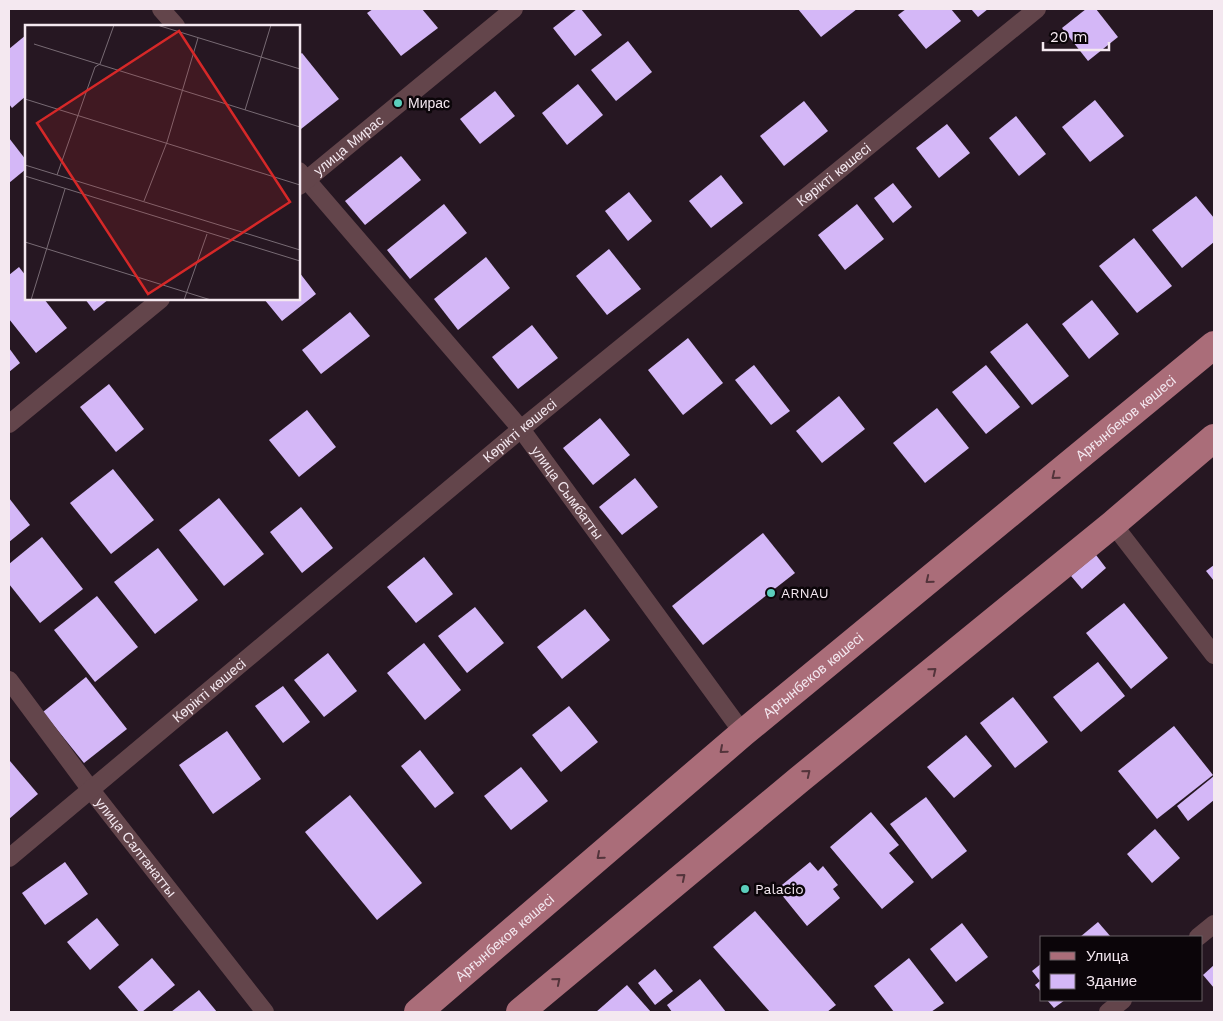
<svg xmlns="http://www.w3.org/2000/svg" width="1223" height="1021" viewBox="0 0 1223 1021" font-family="'Work Sans',sans-serif">
	<style>
		.building { fill: #d4b7f7 }
		.lines { fill: none; stroke-linecap: round; stroke-linejoin: round }
		.minor { stroke: #63454b; stroke-width: 18 }
		.primary { stroke: #aa6d79; stroke-width: 28 }
		.oneway { stroke: #53343b }
		.poi-dot { fill: #5bcebc; stroke: #0b0509; stroke-width: 2 }
		.labels { text-anchor: middle; stroke-width: 5; stroke-linejoin: round; paint-order: stroke }
		.poi-label { font-size: 14px; fill: #f4e8f0; stroke: #0b0509; text-anchor: start }
		.street-label { font-size: 14px; fill: #f4e8f0; stroke: #0b0509 }
		.inset-road { fill: none; stroke: #786b74; stroke-width: 1 }
		.view { fill: #d62828; fill-opacity: 0.15; stroke: #d62828; stroke-width: 2.5 }
		.inset-edge { fill: none; stroke: #f4e8f0; stroke-width: 2.5 }
	</style>
	<rect width="100%" height="100%" fill="#261722"/>
	<g class="building">
		<path d="M 373,9 L 422,9 L 438,28 L 401,56 L 367,13 Z"/>
		<path d="M 577,9 L 581,9 L 602,35 L 575,56 L 553,28 Z"/>
		<path d="M 798,9 L 857,9 L 821,37 Z"/>
		<path d="M 906,9 L 951,9 L 961,21 L 926,49 L 898,15 Z"/>
		<path d="M 971,9 L 988,9 L 978,17 Z"/>
		<path d="M 1086,9 L 1096,9 L 1118,37 L 1088,61 L 1062,28 Z"/>
		<path d="M 26,35 L 26,96 L 12,108 L 9,104 L 9,49 Z"/>
		<path d="M 628,41 L 652,72 L 616,101 L 591,70 Z"/>
		<path d="M 302,53 L 339,99 L 301,129 L 299,126 L 299,55 Z"/>
		<path d="M 578,84 L 603,115 L 567,145 L 542,113 Z"/>
		<path d="M 495,91 L 515,116 L 480,144 L 460,119 Z"/>
		<path d="M 1095,100 L 1124,136 L 1090,162 L 1062,127 Z"/>
		<path d="M 804,101 L 828,131 L 784,166 L 760,136 Z"/>
		<path d="M 1016,116 L 1046,154 L 1019,176 L 989,138 Z"/>
		<path d="M 947,124 L 970,153 L 939,178 L 916,148 Z"/>
		<path d="M 9,138 L 26,160 L 26,169 L 9,183 Z"/>
		<path d="M 401,156 L 421,180 L 365,225 L 345,201 Z"/>
		<path d="M 721,175 L 743,203 L 711,228 L 689,201 Z"/>
		<path d="M 893,183 L 912,207 L 893,223 L 874,198 Z"/>
		<path d="M 629,192 L 652,221 L 628,241 L 605,211 Z"/>
		<path d="M 1196,196 L 1214,218 L 1214,242 L 1182,268 L 1152,230 Z"/>
		<path d="M 444,204 L 467,233 L 410,279 L 387,250 Z"/>
		<path d="M 857,204 L 884,239 L 845,270 L 818,235 Z"/>
		<path d="M 1134,238 L 1172,286 L 1137,313 L 1099,266 Z"/>
		<path d="M 609,249 L 641,289 L 607,315 L 576,276 Z"/>
		<path d="M 486,257 L 510,288 L 458,330 L 434,299 Z"/>
		<path d="M 19,267 L 26,276 L 26,299 L 44,299 L 67,328 L 36,353 L 9,319 L 9,275 Z"/>
		<path d="M 299,272 L 316,294 L 282,321 L 264,299 L 299,299 Z"/>
		<path d="M 85,299 L 109,299 L 94,311 Z"/>
		<path d="M 1092,300 L 1119,334 L 1089,359 L 1062,324 Z"/>
		<path d="M 350,312 L 370,336 L 321,374 L 302,350 Z"/>
		<path d="M 1027,323 L 1069,376 L 1032,405 L 990,352 Z"/>
		<path d="M 532,325 L 558,358 L 518,389 L 492,357 Z"/>
		<path d="M 688,338 L 723,383 L 683,415 L 648,370 Z"/>
		<path d="M 9,348 L 20,363 L 9,372 Z"/>
		<path d="M 754,365 L 790,411 L 771,425 L 735,380 Z"/>
		<path d="M 986,365 L 1020,407 L 986,434 L 952,392 Z"/>
		<path d="M 109,384 L 144,429 L 116,452 L 80,407 Z"/>
		<path d="M 839,396 L 865,429 L 822,463 L 796,431 Z"/>
		<path d="M 937,408 L 969,448 L 925,483 L 893,443 Z"/>
		<path d="M 307,410 L 336,447 L 299,477 L 269,440 Z"/>
		<path d="M 600,418 L 630,455 L 593,485 L 563,448 Z"/>
		<path d="M 113,469 L 154,520 L 111,554 L 70,503 Z"/>
		<path d="M 635,478 L 658,507 L 622,535 L 599,507 Z"/>
		<path d="M 9,498 L 30,525 L 9,542 Z"/>
		<path d="M 219,498 L 264,554 L 224,586 L 179,530 Z"/>
		<path d="M 301,507 L 333,548 L 302,573 L 270,532 Z"/>
		<path d="M 763,533 L 795,573 L 703,645 L 672,606 Z"/>
		<path d="M 42,537 L 83,589 L 40,623 L 9,584 L 9,564 Z"/>
		<path d="M 158,548 L 198,600 L 155,634 L 114,582 Z"/>
		<path d="M 1096,555 L 1106,568 L 1082,589 L 1071,576 Z"/>
		<path d="M 424,557 L 453,594 L 416,623 L 387,587 Z"/>
		<path d="M 1214,565 L 1214,581 L 1206,571 Z"/>
		<path d="M 97,596 L 138,647 L 95,682 L 54,630 Z"/>
		<path d="M 1124,603 L 1168,658 L 1131,689 L 1086,633 Z"/>
		<path d="M 475,607 L 504,643 L 467,673 L 438,636 Z"/>
		<path d="M 585,609 L 610,640 L 562,679 L 537,647 Z"/>
		<path d="M 424,643 L 461,690 L 425,720 L 387,673 Z"/>
		<path d="M 328,653 L 357,691 L 324,717 L 294,680 Z"/>
		<path d="M 1098,662 L 1125,696 L 1081,732 L 1053,697 Z"/>
		<path d="M 86,677 L 127,729 L 84,763 L 43,712 Z"/>
		<path d="M 283,686 L 310,722 L 283,743 L 255,706 Z"/>
		<path d="M 1013,697 L 1048,742 L 1015,768 L 980,723 Z"/>
		<path d="M 569,706 L 598,742 L 561,772 L 532,735 Z"/>
		<path d="M 1174,726 L 1213,775 L 1157,819 L 1118,771 Z"/>
		<path d="M 227,731 L 261,779 L 213,814 L 179,765 Z"/>
		<path d="M 966,735 L 992,766 L 954,798 L 927,767 Z"/>
		<path d="M 420,750 L 454,793 L 435,808 L 401,766 Z"/>
		<path d="M 10,761 L 38,794 L 9,819 L 9,762 Z"/>
		<path d="M 521,767 L 548,801 L 511,830 L 484,796 Z"/>
		<path d="M 1214,776 L 1214,800 L 1188,821 L 1177,806 Z"/>
		<path d="M 350,795 L 422,883 L 377,920 L 305,832 Z"/>
		<path d="M 926,797 L 967,851 L 932,879 L 890,824 Z"/>
		<path d="M 871,812 L 899,845 L 889,853 L 914,882 L 882,909 L 830,847 Z"/>
		<path d="M 1155,829 L 1180,858 L 1152,883 L 1127,854 Z"/>
		<path d="M 65,862 L 88,894 L 45,925 L 22,893 Z"/>
		<path d="M 810,862 L 818,871 L 823,866 L 838,885 L 833,889 L 840,898 L 807,926 L 777,889 Z"/>
		<path d="M 755,911 L 836,1005 L 827,1012 L 770,1012 L 713,947 Z"/>
		<path d="M 97,918 L 119,945 L 90,970 L 67,942 Z"/>
		<path d="M 1098,922 L 1111,937 L 1080,937 Z"/>
		<path d="M 962,923 L 988,957 L 956,982 L 930,949 Z"/>
		<path d="M 152,958 L 175,985 L 142,1012 L 139,1012 L 118,987 Z"/>
		<path d="M 909,958 L 944,1003 L 931,1012 L 894,1012 L 874,986 Z"/>
		<path d="M 1042,963 L 1042,993 L 1035,985 L 1040,981 L 1032,971 Z"/>
		<path d="M 1214,965 L 1214,988 L 1203,975 Z"/>
		<path d="M 655,969 L 673,991 L 655,1005 L 638,983 Z"/>
		<path d="M 700,979 L 726,1012 L 672,1012 L 667,1005 Z"/>
		<path d="M 627,985 L 651,1012 L 596,1012 Z"/>
		<path d="M 199,990 L 217,1012 L 171,1012 Z"/>
		<path d="M 1047,1000 L 1065,1000 L 1054,1008 Z"/>
	</g>
	<g class="lines">
		<g class="minor">
			<path d="M 161,9 L 176,26"/>
			<path id="s1" d="M 299,171 L 521,429 L 743,733"/>
			<path id="s2" d="M 299,186 L 514,9"/>
			<path d="M 9,424 L 161,299"/>
			<path d="M 1113,524 L 1214,655"/>
			<path id="s3" d="M 9,680 L 91,790 L 265,1012"/>
			<path id="s4" d="M 9,858 L 521,429 L 1037,9"/>
			<path d="M 1198,937 L 1214,924"/>
			<path d="M 1108,1012 L 1123,1000"/>
		</g>
		<g class="primary">
			<path id="s5" d="M 418,1012 L 743,733 L 1214,345"/>
			<path d="M 520,1012 L 800,779 L 1113,524 L 1214,438"/>
		</g>
	</g>
	<defs><path id="oneway-chevron" d="M-2-3.5L2.5 0L-2 3.5" fill="none" stroke-width="1.6" stroke-linecap="round" stroke-linejoin="round" transform="scale(1.25)"/></defs>
	<g class="oneway">
		<use href="#oneway-chevron" transform="translate(1055 476) rotate(141)"/>
		<use href="#oneway-chevron" transform="translate(929 580) rotate(141)"/>
		<use href="#oneway-chevron" transform="translate(933 671) rotate(-39)"/>
		<use href="#oneway-chevron" transform="translate(723 750) rotate(139)"/>
		<use href="#oneway-chevron" transform="translate(807 773) rotate(-39)"/>
		<use href="#oneway-chevron" transform="translate(600 856) rotate(139)"/>
		<use href="#oneway-chevron" transform="translate(682 877) rotate(-40)"/>
		<use href="#oneway-chevron" transform="translate(557 981) rotate(-40)"/>
	</g>
	<g class="poi-dot">
		<circle cx="398" cy="103" r="5"/>
		<circle cx="771" cy="593" r="5"/>
		<circle cx="745" cy="889" r="5"/>
	</g>
	<g class="labels">
		<g class="poi-label">
			<text x="408" y="108">Мирас</text>
			<text x="781" y="598">ARNAU</text>
			<text x="755" y="894">Palacio</text>
		</g>
		<g class="street-label">
			<text dy="5" stroke="none"><textPath href="#s2" startOffset="64">улица Мирас</textPath></text>
			<text dy="5" stroke="none"><textPath href="#s4" startOffset="1071">Көрікті көшесі</textPath></text>
			<text dy="5" stroke="none"><textPath href="#s5" startOffset="924">Арғынбеков көшесі</textPath></text>
			<text dy="5" stroke="none"><textPath href="#s4" startOffset="666">Көрікті көшесі</textPath></text>
			<text dy="5" stroke="none"><textPath href="#s1" startOffset="419">улица Сымбатты</textPath></text>
			<text dy="5" stroke="none"><textPath href="#s5" startOffset="519">Арғынбеков көшесі</textPath></text>
			<text dy="5" stroke="none"><textPath href="#s4" startOffset="261">Көрікті көшесі</textPath></text>
			<text dy="5" stroke="none"><textPath href="#s3" startOffset="210">улица Салтанатты</textPath></text>
			<text dy="5" stroke="none"><textPath href="#s5" startOffset="114">Арғынбеков көшесі</textPath></text>
		</g>
	</g>
	<g transform="translate(25 25)">
		<rect width="275" height="275" fill="#261722"/>
		<path class="inset-road" d="M 132,0 L 275,44M 9,19 L 275,102M 0,74 L 275,160M 220,85 L 246,0M 0,140 L 275,225M 32,150 L 70,42 L 75,39 L 89,0M 0,151 L 275,236M 119,176 L 142,117 L 173,13M 0,217 L 186,275M 6,275 L 40,164M 159,275 L 182,209"/>
		<path class="view" d="M 154,6 L 265,177 L 123,269 L 12,98 Z"/>
		<rect width="275" height="275" class="inset-edge"/>
	</g>
	<rect width="1223" height="1021" fill="none" stroke="#f4e8f0" stroke-width="20"/>
	<rect x="1040" y="936" width="162" height="65" fill="#0b0509" stroke="#686065"/>
	<rect x="1050" y="952" width="25" height="8" fill="#aa6d79" stroke="#686065"/>
	<text x="1086" y="961" font-size="15" fill="#f4e8f0">Улица</text>
	<rect x="1050" y="974" width="25" height="15" fill="#d4b7f7" stroke="#686065"/>
	<text x="1086" y="986" font-size="15" fill="#f4e8f0">Здание</text>
	<path d="M1043 42v8h66v-8" fill="none" stroke="#f4e8f0" stroke-width="2.5"/>
	<text x="1050" y="42" font-size="15" fill="#f4e8f0" stroke="#0b0509" stroke-width="4" paint-order="stroke">20 m</text>
</svg>
